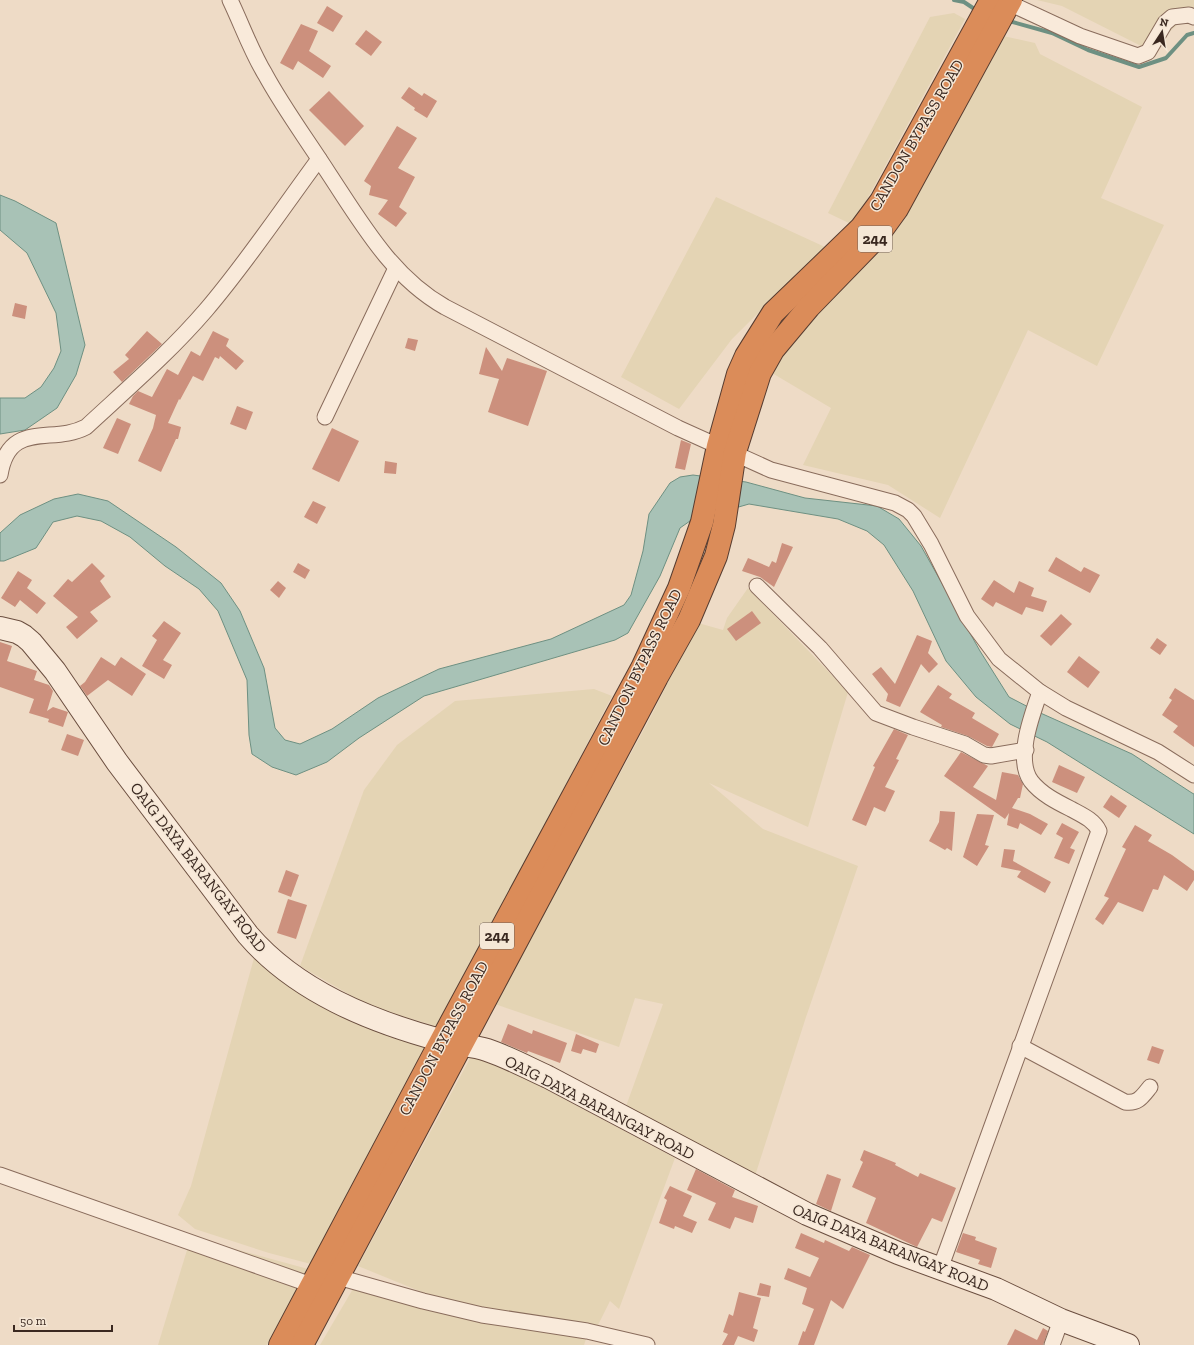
<svg xmlns="http://www.w3.org/2000/svg" width="1194" height="1345" viewBox="0 0 1194 1345" font-family="'Zilla Slab',serif">
	<style>
		.farmland { fill: #e4d4b4 }
		.water { fill: #a8c2b6; stroke: #6e9082 }
		.lines { fill: none; stroke-linecap: round; stroke-linejoin: round }
		.stream { stroke: #6e9082; stroke-width: 4 }
		.building { fill: #cc907d }
		.street-casing { stroke: #896c5c; stroke-width: 17 }
		.secondary-casing { stroke: #6b4e3f; stroke-width: 24 }
		.highway-casing { stroke: #573c30; stroke-width: 24 }
		.street { stroke: #f9eada; stroke-width: 15 }
		.secondary { stroke: #f9eada; stroke-width: 22 }
		.highway { stroke: #db8c59; stroke-width: 22 }
		.labels { text-anchor: middle; stroke-width: 3; stroke-linejoin: round; paint-order: stroke }
		.shield { fill: #f5e7d6; stroke: #726157; stroke-width: 1 }
		.shield-label { font-size: 15px; font-weight: bold; fill: #3a2820 }
		.street-label { font-size: 16px; fill: #3a2820; stroke: #f5e7d6 }
	</style>
	<rect width="100%" height="100%" fill="#eedbc6"/>
	<g class="farmland">
		<path d="M 1037,0 L 1194,0 L 1194,10 L 1149,50 L 1062,6 Z"/>
		<path d="M 954,13 L 965,19 L 853,225 L 828,213 L 930,17 Z"/>
		<path d="M 1003,36 L 1035,43 L 1040,54 L 1142,107 L 1101,198 L 1164,225 L 1097,366 L 1028,330 L 940,518 L 888,485 L 803,465 L 831,408 L 772,373 L 811,313 L 881,248 L 904,220 Z"/>
		<path d="M 716,197 L 825,247 L 732,339 L 679,409 L 621,377 Z"/>
		<path d="M 748,588 L 848,692 L 808,827 L 709,783 L 763,829 L 858,866 L 806,1017 L 754,1179 L 625,1109 L 663,1004 L 635,998 L 619,1047 L 495,1004 L 649,720 L 698,623 L 723,630 L 727,618 Z"/>
		<path d="M 594,689 L 612,696 L 439,1027 L 371,1007 L 300,966 L 364,790 L 397,745 L 455,701 Z"/>
		<path d="M 254,958 L 308,996 L 428,1043 L 311,1264 L 269,1253 L 195,1229 L 178,1215 L 191,1186 Z"/>
		<path d="M 474,1051 L 675,1158 L 619,1309 L 610,1301 L 597,1327 L 445,1303 L 434,1297 L 358,1266 Z"/>
		<path d="M 191,1237 L 308,1269 L 267,1345 L 158,1345 Z"/>
		<path d="M 357,1282 L 587,1336 L 584,1345 L 320,1345 Z"/>
	</g>
	<g class="water">
		<path d="M 0,195 L 15,201 L 56,223 L 85,345 L 76,375 L 57,408 L 25,430 L 0,434 L 0,398 L 25,398 L 41,387 L 54,368 L 61,351 L 56,313 L 27,253 L 0,230 Z"/>
		<path d="M 693,475 L 746,482 L 805,498 L 877,506 L 899,519 L 921,546 L 980,651 L 1009,697 L 1036,711 L 1132,754 L 1192,793 L 1194,794 L 1194,834 L 1047,742 L 1010,724 L 976,697 L 946,661 L 913,591 L 884,545 L 867,531 L 838,519 L 749,504 L 690,521 L 680,528 L 660,576 L 628,633 L 615,640 L 424,696 L 359,738 L 327,762 L 296,775 L 272,767 L 252,754 L 249,735 L 247,680 L 218,611 L 199,589 L 165,566 L 130,537 L 101,521 L 77,516 L 53,522 L 36,548 L 4,561 L 0,561 L 0,533 L 20,515 L 54,499 L 78,494 L 108,501 L 176,547 L 221,583 L 240,611 L 264,668 L 275,728 L 285,740 L 300,744 L 332,729 L 378,698 L 439,669 L 551,639 L 624,605 L 631,595 L 643,551 L 649,514 L 670,483 L 680,477 Z"/>
	</g>
	<g class="lines">
		<g class="stream">
			<path d="M 954,0 L 964,2 L 973,8"/>
			<path d="M 1009,21 L 1052,33 L 1088,50 L 1139,67 L 1166,58 L 1187,35 L 1194,33"/>
		</g>
	</g>
	<g class="building">
		<path d="M 327,6 L 343,16 L 333,32 L 317,23 Z"/>
		<path d="M 301,24 L 318,31 L 309,51 L 331,66 L 323,78 L 298,61 L 293,70 L 280,63 Z"/>
		<path d="M 366,30 L 382,42 L 371,56 L 355,44 Z"/>
		<path d="M 409,87 L 422,96 L 424,93 L 437,101 L 427,118 L 414,110 L 415,108 L 401,98 Z"/>
		<path d="M 329,91 L 364,126 L 345,146 L 309,110 Z"/>
		<path d="M 397,126 L 417,138 L 398,168 L 415,177 L 399,207 L 407,213 L 396,227 L 378,214 L 388,200 L 369,195 L 371,186 L 364,181 Z"/>
		<path d="M 15,303 L 27,306 L 25,319 L 12,316 Z"/>
		<path d="M 147,331 L 162,344 L 122,382 L 113,372 L 129,359 L 125,355 Z"/>
		<path d="M 213,331 L 229,339 L 226,346 L 244,361 L 236,370 L 220,356 L 219,359 L 215,357 L 203,381 L 193,376 L 180,400 L 179,399 L 168,423 L 181,427 L 178,439 L 176,439 L 161,472 L 138,461 L 153,428 L 156,415 L 129,404 L 133,396 L 138,391 L 152,397 L 167,369 L 178,375 L 191,351 L 200,356 Z"/>
		<path d="M 408,338 L 418,340 L 415,351 L 405,348 Z"/>
		<path d="M 486,347 L 502,371 L 507,358 L 547,371 L 528,426 L 488,412 L 499,379 L 479,374 Z"/>
		<path d="M 237,406 L 253,412 L 246,430 L 230,424 Z"/>
		<path d="M 117,418 L 131,424 L 118,454 L 103,448 Z"/>
		<path d="M 332,428 L 359,441 L 339,482 L 312,469 Z"/>
		<path d="M 681,440 L 691,444 L 685,470 L 675,468 Z"/>
		<path d="M 385,461 L 397,463 L 396,474 L 384,473 Z"/>
		<path d="M 313,501 L 326,507 L 317,524 L 304,517 Z"/>
		<path d="M 782,543 L 793,547 L 774,587 L 760,577 L 742,571 L 748,558 L 769,567 L 772,561 L 776,563 Z"/>
		<path d="M 1056,557 L 1081,572 L 1084,567 L 1100,575 L 1090,593 L 1048,571 Z"/>
		<path d="M 92,563 L 105,576 L 100,581 L 111,597 L 90,612 L 98,621 L 77,639 L 66,627 L 78,617 L 53,596 L 68,579 L 72,582 Z"/>
		<path d="M 298,563 L 310,570 L 305,579 L 293,572 Z"/>
		<path d="M 18,571 L 32,580 L 27,588 L 46,603 L 37,614 L 20,600 L 15,607 L 1,598 Z"/>
		<path d="M 994,580 L 1014,593 L 1019,581 L 1034,588 L 1031,596 L 1047,601 L 1043,612 L 1026,607 L 1022,615 L 996,602 L 993,607 L 981,599 Z"/>
		<path d="M 278,581 L 286,588 L 279,598 L 270,590 Z"/>
		<path d="M 752,611 L 761,623 L 736,641 L 727,629 Z"/>
		<path d="M 1061,614 L 1072,624 L 1051,646 L 1040,636 Z"/>
		<path d="M 164,621 L 181,633 L 163,660 L 172,665 L 164,679 L 142,666 L 157,640 L 152,636 Z"/>
		<path d="M 917,635 L 932,641 L 928,653 L 938,664 L 929,673 L 921,664 L 900,707 L 886,701 L 888,694 L 872,674 L 881,667 L 895,684 Z"/>
		<path d="M 1157,638 L 1167,645 L 1160,655 L 1150,648 Z"/>
		<path d="M 0,642 L 12,646 L 7,661 L 37,671 L 34,680 L 49,685 L 53,691 L 47,711 L 53,707 L 68,712 L 63,727 L 48,722 L 49,719 L 29,713 L 34,699 L 0,687 Z"/>
		<path d="M 1079,656 L 1100,672 L 1088,688 L 1067,672 Z"/>
		<path d="M 101,657 L 115,666 L 121,657 L 146,674 L 132,696 L 108,680 L 87,696 L 80,686 L 85,682 Z"/>
		<path d="M 938,685 L 952,694 L 949,698 L 975,713 L 972,718 L 999,734 L 992,747 L 987,746 L 968,736 L 941,727 L 942,725 L 920,712 Z"/>
		<path d="M 1175,688 L 1194,700 L 1194,747 L 1173,732 L 1178,726 L 1162,715 L 1172,700 L 1169,698 Z"/>
		<path d="M 894,729 L 908,735 L 896,759 L 899,760 L 885,787 L 895,791 L 885,812 L 874,807 L 866,826 L 852,820 L 875,767 L 873,766 Z"/>
		<path d="M 67,734 L 84,740 L 78,756 L 61,750 Z"/>
		<path d="M 961,752 L 988,766 L 973,787 L 996,800 L 1002,772 L 1018,775 L 1023,784 L 1020,798 L 1018,798 L 1012,808 L 1030,814 L 1048,824 L 1041,835 L 1020,823 L 1018,829 L 1007,825 L 1009,813 L 1005,819 L 944,776 Z"/>
		<path d="M 1059,765 L 1085,777 L 1077,793 L 1052,782 Z"/>
		<path d="M 1111,795 L 1127,806 L 1119,818 L 1103,807 Z"/>
		<path d="M 940,811 L 955,812 L 952,851 L 947,848 L 945,850 L 929,841 L 939,822 Z"/>
		<path d="M 977,814 L 994,815 L 985,845 L 989,846 L 977,866 L 963,857 Z"/>
		<path d="M 1062,823 L 1079,832 L 1070,848 L 1075,850 L 1069,864 L 1054,858 L 1063,838 L 1056,834 Z"/>
		<path d="M 1135,825 L 1152,835 L 1148,841 L 1172,855 L 1194,871 L 1194,880 L 1187,891 L 1164,875 L 1158,890 L 1153,889 L 1143,912 L 1118,902 L 1103,925 L 1095,919 L 1109,898 L 1104,896 L 1126,849 L 1122,847 Z"/>
		<path d="M 1004,849 L 1015,850 L 1013,861 L 1051,882 L 1045,893 L 1017,877 L 1021,871 L 1001,867 Z"/>
		<path d="M 286,870 L 299,875 L 291,897 L 278,892 Z"/>
		<path d="M 288,899 L 307,905 L 296,939 L 277,933 Z"/>
		<path d="M 508,1024 L 532,1034 L 533,1030 L 567,1043 L 560,1063 L 528,1051 L 527,1053 L 501,1042 Z"/>
		<path d="M 576,1034 L 599,1044 L 596,1053 L 583,1049 L 581,1054 L 571,1051 Z"/>
		<path d="M 1152,1046 L 1164,1050 L 1159,1064 L 1147,1060 Z"/>
		<path d="M 864,1150 L 896,1163 L 895,1165 L 918,1177 L 920,1173 L 956,1188 L 942,1222 L 932,1218 L 917,1247 L 866,1223 L 876,1198 L 852,1187 L 863,1162 L 860,1160 Z"/>
		<path d="M 696,1169 L 735,1190 L 732,1197 L 758,1206 L 753,1223 L 735,1217 L 730,1229 L 708,1220 L 716,1203 L 687,1190 Z"/>
		<path d="M 827,1174 L 841,1179 L 831,1211 L 816,1204 Z"/>
		<path d="M 670,1186 L 692,1196 L 683,1216 L 697,1222 L 692,1233 L 675,1226 L 674,1229 L 659,1223 L 667,1200 L 664,1198 Z"/>
		<path d="M 801,1233 L 824,1243 L 825,1240 L 849,1251 L 852,1247 L 870,1255 L 843,1309 L 831,1300 L 814,1345 L 798,1345 L 803,1331 L 805,1332 L 814,1309 L 802,1304 L 807,1288 L 784,1279 L 788,1268 L 810,1277 L 819,1258 L 795,1248 Z"/>
		<path d="M 963,1233 L 976,1237 L 975,1240 L 997,1248 L 991,1268 L 978,1264 L 980,1260 L 956,1252 Z"/>
		<path d="M 760,1283 L 771,1286 L 769,1297 L 757,1295 Z"/>
		<path d="M 739,1292 L 761,1298 L 753,1328 L 758,1330 L 754,1342 L 738,1336 L 734,1345 L 722,1345 L 728,1334 L 723,1332 L 729,1314 L 733,1316 Z"/>
		<path d="M 1043,1328 L 1048,1331 L 1043,1345 L 1007,1345 L 1015,1329 L 1037,1340 Z"/>
	</g>
	<g class="lines">
		<g class="street-casing">
			<g id="street">
				<path d="M 230,0 C 242,25 251,51 265,74 C 284,109 308,141 329,174 C 362,224 392,277 445,307 L 678,428 L 771,470 L 895,503 L 908,510 L 914,516 L 931,544 L 967,616 L 999,659 L 1040,692 L 1066,708 L 1158,752 L 1194,775"/>
				<path d="M 1009,3 L 1080,36 L 1138,56 L 1148,52 L 1165,23 L 1172,17 L 1189,15 L 1194,17"/>
				<path d="M 325,417 L 396,268"/>
				<path d="M 0,475 C 9,419 52,445 86,427 C 127,389 170,352 206,310 C 247,262 282,209 319,159"/>
				<path d="M 757,586 L 820,648 L 876,713 L 913,727 L 965,744 L 984,755 L 991,756 L 1026,750"/>
				<path d="M 1020,1046 L 1125,1102 C 1138,1104 1142,1097 1150,1087"/>
				<path d="M 0,1175 L 320,1288"/>
				<path d="M 940,1269 L 1099,831 C 1094,820 1082,815 1071,809 C 1057,802 1041,794 1031,781 C 1015,759 1032,715 1040,692"/>
				<path d="M 338,1277 L 423,1301 L 482,1315 L 587,1331 L 647,1345"/>
				<path d="M 1052,1345 L 1061,1320"/>
			</g>
		</g>
		<g class="secondary-casing">
			<path id="secondary" d="M 0,628 L 17,632 L 24,636 L 31,642 L 55,671 L 117,762 L 248,935 C 296,991 370,1021 440,1040 C 455,1045 472,1045 487,1050 C 508,1057 528,1068 548,1077 L 807,1214 L 898,1253 L 996,1289 L 1061,1320 L 1128,1345"/>
		</g>
		<g class="highway-casing">
			<g id="highway">
				<path d="M 280,1345 L 441,1041 L 642,668 L 679,588 L 702,522 L 718,446 L 738,374 L 746,356 L 773,313 L 861,228 L 881,201 L 991,0"/>
				<path d="M 302,1345 L 657,677 L 689,620 L 716,556 L 724,525 L 735,452 L 760,373 L 773,350 L 809,307 L 876,238 L 897,209 L 1011,0"/>
			</g>
		</g>
		<use href="#street" class="street"/>
		<use href="#secondary" class="secondary"/>
		<use href="#highway" class="highway"/>
	</g>
	<g class="labels">
		<g class="shield">
			<rect x="858" y="226" width="34" height="26" rx="3"/>
			<rect x="480" y="923" width="34" height="26" rx="3"/>
		</g>
		<g class="shield-label">
			<text x="875" y="244">244</text>
			<text x="497" y="941">244</text>
		</g>
		<g class="street-label">
			<text transform="translate(916 135) rotate(-60)" y="6">CANDON BYPASS ROAD</text>
			<text transform="translate(639 667) rotate(-64)" y="6">CANDON BYPASS ROAD</text>
			<text transform="translate(199 867) rotate(52)" y="6">OAIG DAYA BARANGAY ROAD</text>
			<text transform="translate(443 1038) rotate(-62)" y="6">CANDON BYPASS ROAD</text>
			<text transform="translate(600 1107) rotate(27)" y="6">OAIG DAYA BARANGAY ROAD</text>
			<text transform="translate(891 1247) rotate(22)" y="6">OAIG DAYA BARANGAY ROAD</text>
		</g>
	</g>
	<g transform="translate(1162 32) rotate(12)" stroke="#f5e7d6" stroke-width="3" paint-order="stroke">
	<path d="M0-3L7 15L0 10L-7 15Z" fill="#3a2820"/>
	<text y="-6" font-size="11" font-weight="bold" text-anchor="middle" fill="#3a2820">N</text>
	</g>
	<path d="M14 1325v6h98v-6" fill="none" stroke="#3a2820" stroke-width="2"/>
	<text x="20" y="1325" font-size="12" fill="#3a2820" stroke="#f5e7d6" stroke-width="3" paint-order="stroke">50 m</text>
</svg>
